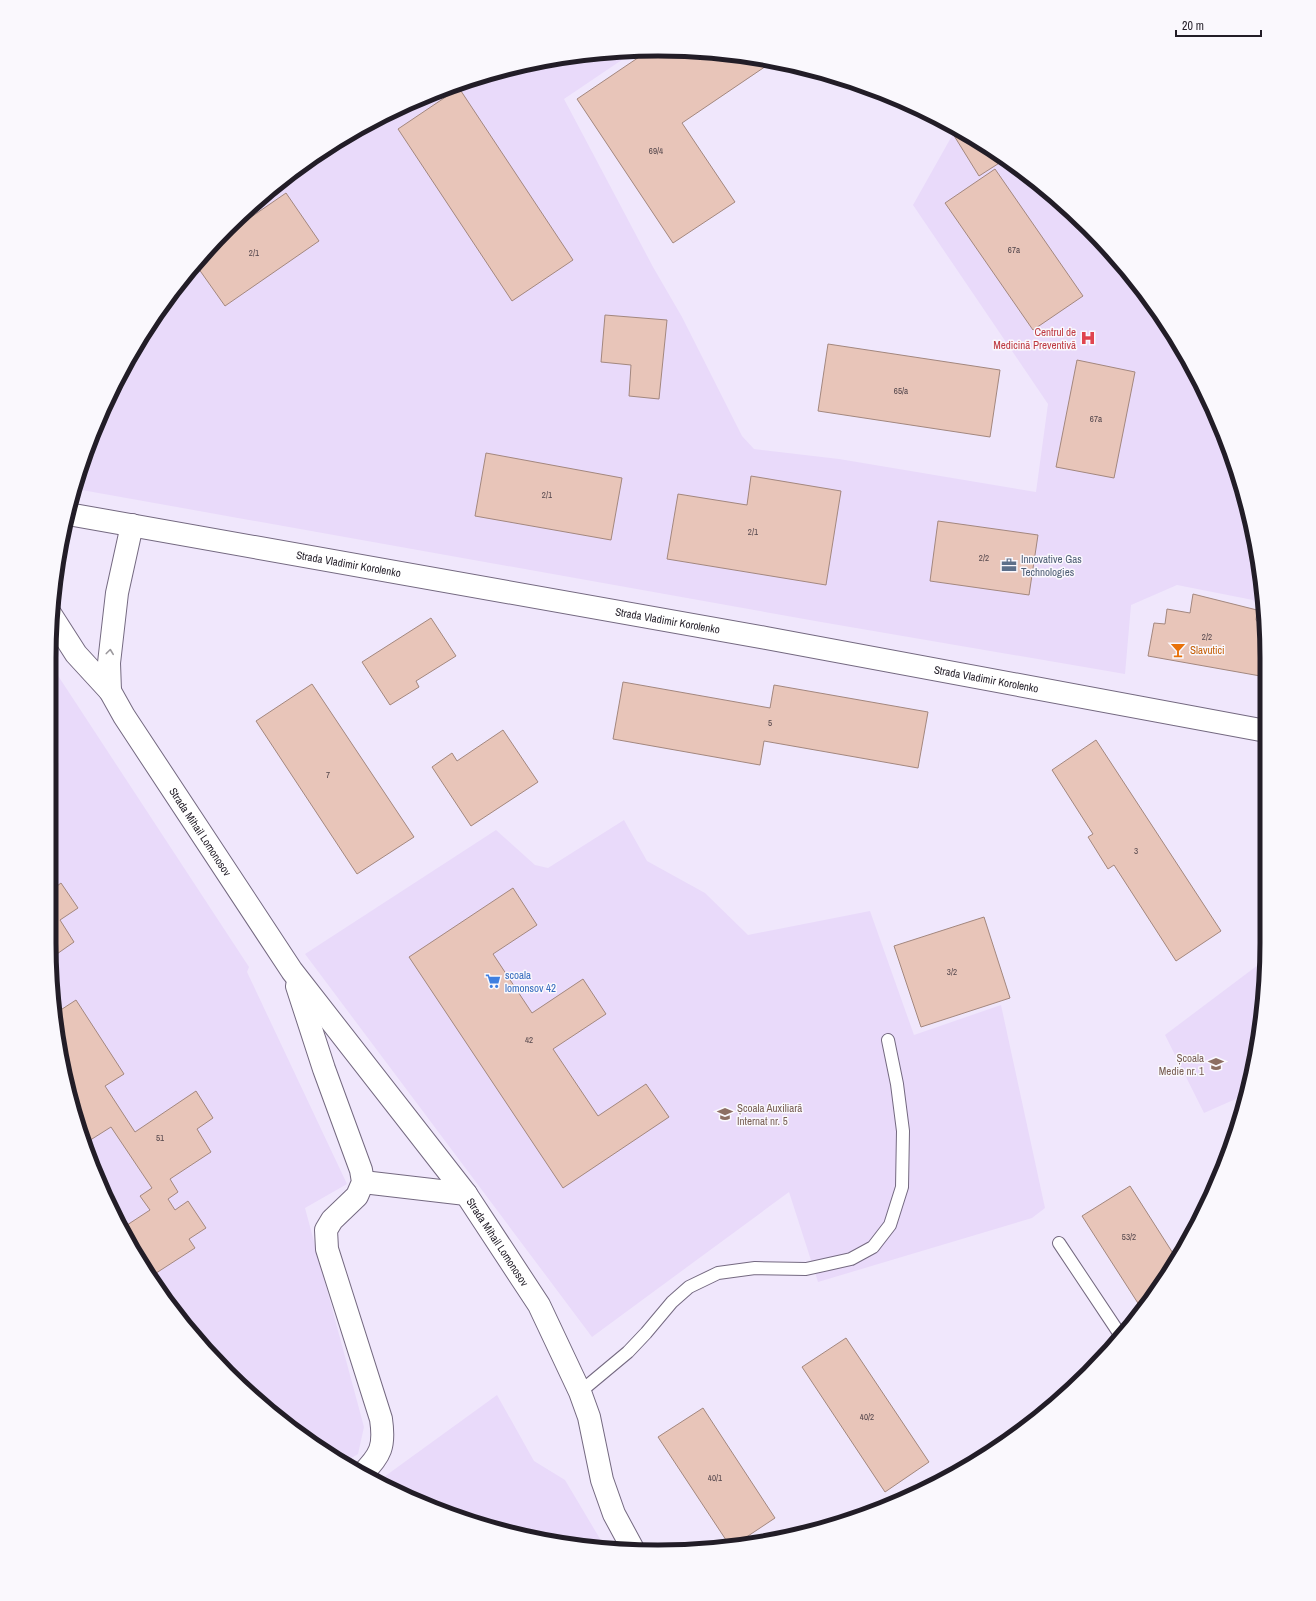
<svg xmlns="http://www.w3.org/2000/svg" width="1316" height="1601" viewBox="0 0 1316 1601" font-family="'Archivo Narrow',sans-serif">
	<style>
		.built { fill: #e9dafa }
		.building { fill: #e8c5b9; stroke: #a3877e }
		.lines { fill: none; stroke-linecap: round; stroke-linejoin: round }
		.service-casing { stroke: #746980; stroke-width: 14 }
		.minor-casing { stroke: #746980; stroke-width: 24 }
		.secondary-casing { stroke: #746980; stroke-width: 24 }
		.service { stroke: #fff; stroke-width: 12 }
		.minor { stroke: #fff; stroke-width: 22 }
		.secondary { stroke: #fff; stroke-width: 22 }
		.oneway { stroke: #9c999e }
		.labels { text-anchor: middle; stroke-width: 3; stroke-linejoin: round; paint-order: stroke }
		.number-label { font-size: 9px; fill: #54474c }
		.health-label { font-size: 11px; fill: #be3a42; stroke: #faf8fd; text-anchor: end }
		.service-label { font-size: 11px; fill: #4e5e75; stroke: #faf8fd; text-anchor: start }
		.street-label { font-size: 11px; fill: #221d27; stroke: #faf8fd }
		.food-label { font-size: 11px; fill: #c56008; stroke: #faf8fd; text-anchor: start }
		.shop-label { font-size: 11px; fill: #366cbe; stroke: #faf8fd; text-anchor: start }
		.education-label { font-size: 11px; fill: #785e54; stroke: #faf8fd; text-anchor: end }
		.rim { fill: none; stroke: #221d27; stroke-width: 5 }
	</style>
	<rect width="100%" height="100%" fill="#f0e7fc"/>
	<g class="built">
		<path d="M 618,50 L 635,51 L 564,99 L 653,267 L 682,317 L 742,436 L 754,449 L 839,459 L 1036,492 L 1048,404 L 913,205 L 953,134 L 960,129 L 1060,200 L 1141,287 L 1204,389 L 1246,501 L 1265,615 L 1253,600 L 1177,585 L 1131,605 L 1125,674 L 821,622 L 76,489 L 95,425 L 152,320 L 227,228 L 319,152 L 389,112 L 501,70 Z"/>
		<path d="M 51,665 L 249,967 L 247,972 L 347,1184 L 305,1208 L 364,1427 L 358,1454 L 343,1463 L 320,1449 L 227,1373 L 175,1314 L 130,1247 L 95,1176 L 70,1100 L 54,1022 Z"/>
		<path d="M 624,820 L 647,861 L 705,893 L 748,935 L 870,911 L 914,1035 L 1001,1005 L 1045,1208 L 1032,1218 L 818,1282 L 789,1192 L 592,1337 L 305,954 L 496,830 L 535,865 L 548,868 Z"/>
		<path d="M 1266,959 L 1266,983 L 1247,1094 L 1204,1113 L 1165,1035 Z"/>
		<path d="M 497,1395 L 534,1461 L 565,1480 L 606,1549 L 539,1540 L 462,1520 L 389,1489 L 377,1482 Z"/>
	</g>
	<g class="building">
		<path d="M 648,51 L 738,54 L 772,62 L 682,123 L 735,202 L 673,243 L 577,99 Z"/>
		<path d="M 597,54 L 583,62 L 580,57 Z"/>
		<path d="M 459,88 L 573,260 L 512,301 L 398,129 Z"/>
		<path d="M 960,129 L 963,131 L 1004,160 L 979,176 L 953,134 Z"/>
		<path d="M 995,169 L 1083,296 L 1033,330 L 945,203 Z"/>
		<path d="M 286,193 L 319,241 L 225,306 L 196,265 L 227,228 L 237,219 L 241,224 Z"/>
		<path d="M 605,315 L 667,320 L 659,399 L 629,396 L 631,365 L 601,362 Z"/>
		<path d="M 828,344 L 1000,370 L 990,437 L 818,411 Z"/>
		<path d="M 1077,360 L 1135,372 L 1114,478 L 1056,467 Z"/>
		<path d="M 486,453 L 622,478 L 611,540 L 475,516 Z"/>
		<path d="M 751,476 L 841,491 L 826,585 L 667,559 L 678,494 L 747,505 Z"/>
		<path d="M 938,521 L 1038,535 L 1029,595 L 930,581 Z"/>
		<path d="M 1193,594 L 1257,610 L 1256,620 L 1266,632 L 1266,677 L 1148,656 L 1154,623 L 1165,624 L 1167,609 L 1190,613 Z"/>
		<path d="M 431,618 L 456,656 L 416,681 L 419,687 L 390,705 L 362,662 Z"/>
		<path d="M 623,682 L 770,708 L 774,685 L 928,712 L 918,768 L 764,741 L 760,765 L 613,739 Z"/>
		<path d="M 312,684 L 414,837 L 357,874 L 256,721 Z"/>
		<path d="M 503,730 L 538,782 L 471,826 L 432,767 L 452,753 L 457,761 Z"/>
		<path d="M 1096,740 L 1221,931 L 1176,961 L 1114,865 L 1108,869 L 1088,837 L 1093,834 L 1052,770 Z"/>
		<path d="M 61,883 L 78,908 L 60,920 L 74,942 L 54,956 L 53,889 Z"/>
		<path d="M 513,888 L 537,925 L 493,954 L 532,1013 L 583,979 L 606,1014 L 553,1049 L 598,1116 L 646,1084 L 669,1117 L 563,1188 L 409,957 Z"/>
		<path d="M 984,917 L 1010,998 L 921,1027 L 894,946 Z"/>
		<path d="M 76,1000 L 124,1074 L 105,1086 L 135,1132 L 196,1091 L 213,1118 L 197,1129 L 211,1152 L 170,1179 L 178,1192 L 168,1199 L 175,1210 L 188,1201 L 206,1228 L 189,1239 L 195,1248 L 150,1277 L 130,1247 L 121,1229 L 150,1210 L 140,1196 L 152,1188 L 111,1127 L 84,1144 L 70,1100 L 54,1022 L 54,1010 L 56,1013 Z"/>
		<path d="M 1130,1186 L 1176,1258 L 1143,1311 L 1082,1216 Z"/>
		<path d="M 846,1338 L 929,1462 L 885,1492 L 802,1367 Z"/>
		<path d="M 703,1408 L 775,1518 L 733,1546 L 730,1546 L 658,1437 Z"/>
	</g>
	<g class="lines">
		<g class="service-casing">
			<g id="service">
				<path d="M 1059,1243 L 1121,1336"/>
				<path d="M 580,1392 L 628,1352 L 646,1333 L 672,1302 L 689,1287 L 718,1273 L 755,1268 L 806,1269 L 851,1259 L 873,1247 L 890,1225 L 902,1187 L 903,1131 L 897,1084 L 888,1040"/>
			</g>
		</g>
		<g class="minor-casing">
			<g id="minor">
				<path id="s1" d="M 51,615 L 76,654 L 110,691 L 124,716 L 292,971 L 466,1194 L 539,1305 L 580,1392 L 589,1417 L 602,1480 L 614,1514 L 634,1551"/>
				<path d="M 110,691 L 109,663 L 117,593 L 132,525"/>
				<path d="M 297,986 L 324,1069 L 361,1170 L 363,1182 L 357,1196 L 332,1220 L 326,1230 L 327,1249 L 381,1419 C 385,1446 381,1455 362,1474"/>
				<path d="M 363,1182 L 466,1194"/>
			</g>
		</g>
		<g class="secondary-casing">
			<g id="secondary">
				<path id="s2" d="M 68,514 L 766,638 L 1266,731"/>
			</g>
		</g>
		<use href="#service" class="service"/>
		<use href="#minor" class="minor"/>
		<use href="#secondary" class="secondary"/>
	</g>
	<defs><path id="oneway-chevron" d="M-2-3.5L2.5 0L-2 3.5" fill="none" stroke-width="1.6" stroke-linecap="round" stroke-linejoin="round"/></defs>
	<use class="oneway" href="#oneway-chevron" transform="translate(110 652) rotate(-83)"/>
	<defs>
		<g id="hospital-bare" transform="scale(1.2)"><path d="M-5-5h3v3.5h4V-5h3V5h-3V1.5h-4V5h-3Z" fill="#e0444e" stroke="#faf8fd" stroke-width="2.5" paint-order="stroke"/></g>
		<g id="office-bare" transform="scale(1.2)"><path d="M-6-3h4V-5.5h4V-3h4V5H-6ZM-1-4.5V-3h2v-1.5ZM-6 0V1H6V0Z" fill="#5c6f8a" stroke="#faf8fd" stroke-width="2.5" paint-order="stroke"/></g>
		<g id="bar-bare" transform="scale(1.2)"><path d="M-6-5H6L.8 .8V4.5H3.5V6h-7V4.5H-.8V.8Z" fill="#e8710a" stroke="#faf8fd" stroke-width="2.5" paint-order="stroke"/></g>
		<g id="supermarket-bare" transform="scale(1.2)"><path d="M-6-5.5h2.5l.6 2H6L4.5 2H-2.5L-4.4-4H-6ZM-1.5 3.2a1.3 1.3 0 1 0 .1 0ZM3 3.2a1.3 1.3 0 1 0 .1 0Z" fill="#3f7fe0" stroke="#faf8fd" stroke-width="2.5" paint-order="stroke"/></g>
		<g id="school-bare" transform="scale(1.2)"><path d="M0-5L7-2L0 1L-7-2ZM-4 1L0 2.5L4 1V4Q0 6-4 4Z" fill="#8d6e63" stroke="#faf8fd" stroke-width="2.5" paint-order="stroke"/></g>
	</defs>
	<g fill-rule="evenodd">
		<use href="#hospital-bare" x="1088" y="338"/>
		<use href="#office-bare" x="1009" y="565"/>
		<use href="#bar-bare" x="1178" y="650"/>
		<use href="#supermarket-bare" x="493" y="981"/>
		<use href="#school-bare" x="1216" y="1064"/>
		<use href="#school-bare" x="725" y="1114"/>
	</g>
	<g class="labels">
		<g class="number-label">
			<text x="656" y="154">69/4</text>
			<text x="1014" y="253">67a</text>
			<text x="254" y="256">2/1</text>
			<text x="901" y="394">65/a</text>
			<text x="1096" y="422">67a</text>
			<text x="547" y="498">2/1</text>
			<text x="753" y="535">2/1</text>
			<text x="984" y="561">2/2</text>
			<text x="1207" y="640">2/2</text>
			<text x="770" y="726">5</text>
			<text x="328" y="778">7</text>
			<text x="1136" y="854">3</text>
			<text x="952" y="975">3/2</text>
			<text x="529" y="1043">42</text>
			<text x="160" y="1141">51</text>
			<text x="1129" y="1240">53/2</text>
			<text x="867" y="1420">40/2</text>
			<text x="715" y="1481">40/1</text>
		</g>
		<g class="health-label">
			<text x="1076" y="336">Centrul de<tspan x="1076" dy="13">Medicină Preventivă</tspan></text>
		</g>
		<g class="service-label">
			<text x="1021" y="563">Innovative Gas<tspan x="1021" dy="13">Technologies</tspan></text>
		</g>
		<g class="street-label">
			<text dy="4" stroke="none"><textPath href="#s2" startOffset="285">Strada Vladimir Korolenko</textPath></text>
			<text dy="4" stroke="none"><textPath href="#s2" startOffset="609">Strada Vladimir Korolenko</textPath></text>
			<text dy="4" stroke="none"><textPath href="#s2" startOffset="933">Strada Vladimir Korolenko</textPath></text>
			<text dy="4" stroke="none"><textPath href="#s1" startOffset="264">Strada Mihail Lomonosov</textPath></text>
			<text dy="4" stroke="none"><textPath href="#s1" startOffset="771">Strada Mihail Lomonosov</textPath></text>
		</g>
		<g class="food-label">
			<text x="1190" y="654">Slavutici</text>
		</g>
		<g class="shop-label">
			<text x="505" y="979">scoala<tspan x="505" dy="13">lomonsov 42</tspan></text>
		</g>
		<g class="education-label">
			<text x="1204" y="1062">Școala<tspan x="1204" dy="13">Medie nr. 1</tspan></text>
			<text x="737" y="1112" text-anchor="start">Școala Auxiliară<tspan x="737" dy="13">Internat nr. 5</tspan></text>
		</g>
	</g>
	<path d="M0 0H1316V1601H0ZM658 56H658A602 602 0 0 1 1260 658V943A602 602 0 0 1 658 1545H658A602 602 0 0 1 56 943V658A602 602 0 0 1 658 56Z" fill="#faf8fd" fill-rule="evenodd"/>
	<path class="rim" d="M658 56H658A602 602 0 0 1 1260 658V943A602 602 0 0 1 658 1545H658A602 602 0 0 1 56 943V658A602 602 0 0 1 658 56Z"/>
	<path d="M1176 30v6h85v-6" fill="none" stroke="#221d27" stroke-width="2"/>
	<text x="1182" y="30" font-size="12" fill="#221d27" stroke="#faf8fd" stroke-width="3" paint-order="stroke">20 m</text>
</svg>
